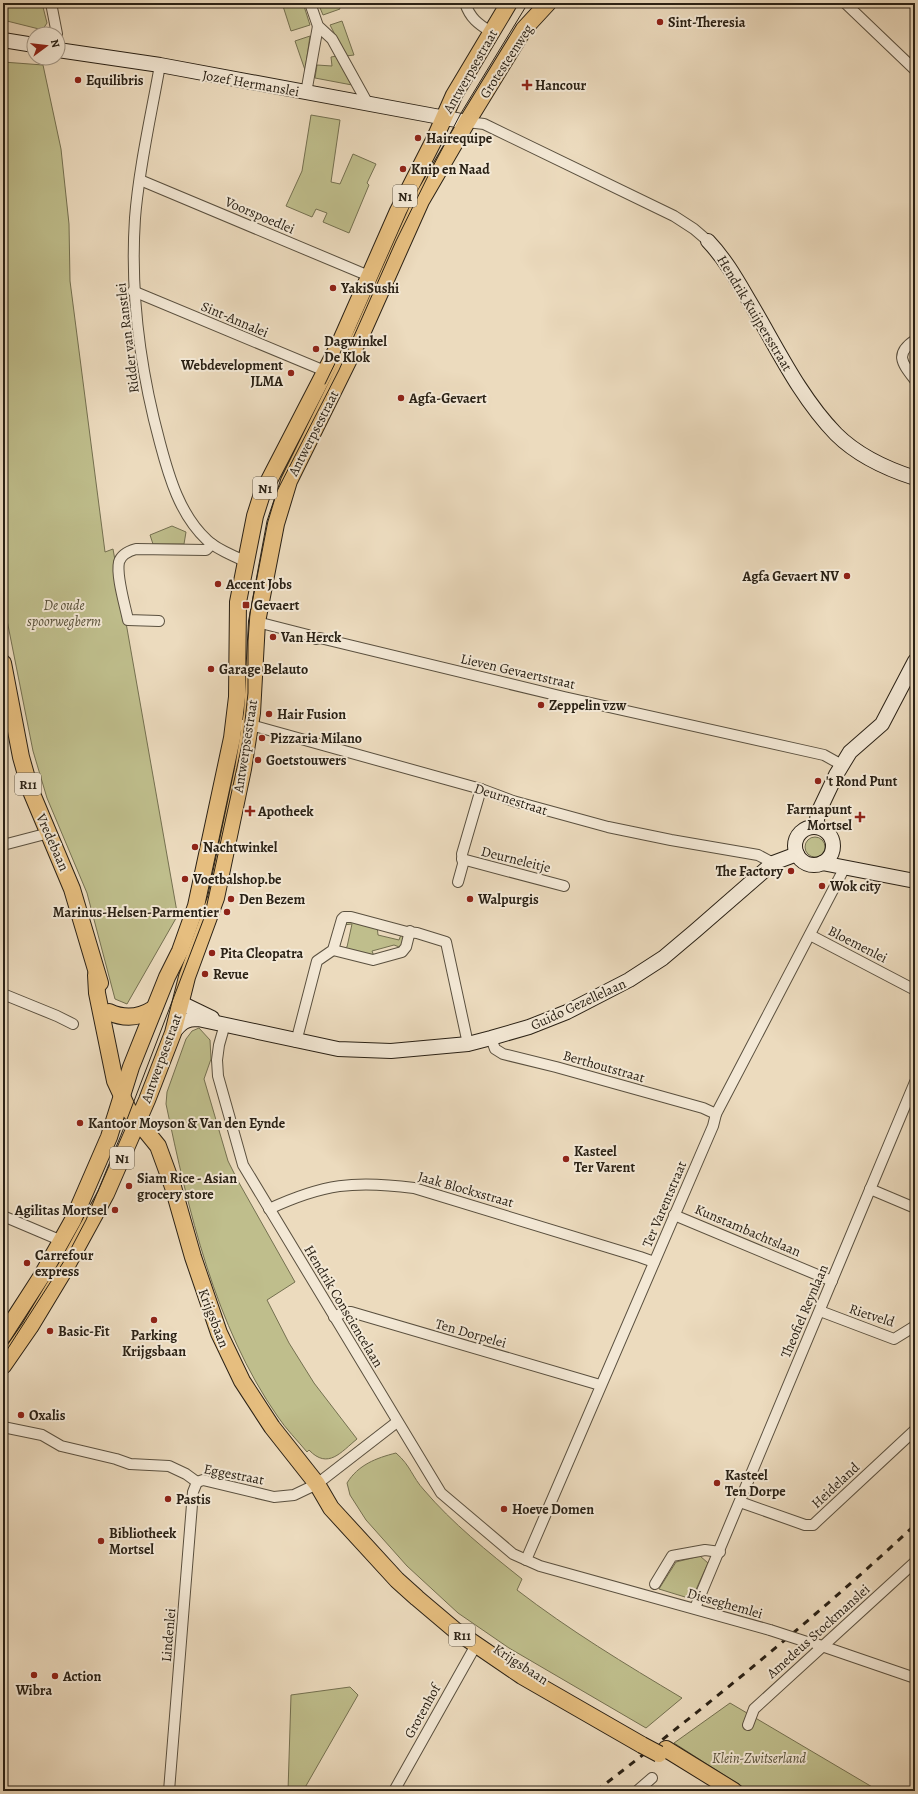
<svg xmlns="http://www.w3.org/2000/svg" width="918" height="1794" viewBox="0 0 918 1794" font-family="Alegreya,serif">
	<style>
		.green { fill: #bfbe8c; stroke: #747050 }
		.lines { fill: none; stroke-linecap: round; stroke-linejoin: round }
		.street-casing { stroke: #5a503f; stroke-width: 12 }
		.secondary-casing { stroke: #2a2115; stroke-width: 16 }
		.primary-casing { stroke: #2a2115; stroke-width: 18 }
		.street { stroke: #f3e8d5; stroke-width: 10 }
		.secondary { stroke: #f3e8d5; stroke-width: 14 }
		.primary { stroke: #e6be7f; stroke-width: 16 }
		.tram { stroke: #2a2115; stroke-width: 1 }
		.rail { stroke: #2a2115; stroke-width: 3; stroke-dasharray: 7 7; stroke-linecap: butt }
		.street-bridge-casing { stroke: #5a503f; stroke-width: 12; stroke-linecap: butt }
		.primary-bridge-casing { stroke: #2a2115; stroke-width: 18; stroke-linecap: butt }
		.street-bridge { stroke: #f3e8d5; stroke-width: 10 }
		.primary-bridge { stroke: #e6be7f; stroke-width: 16 }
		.poi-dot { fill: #8f2418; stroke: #f3e8d5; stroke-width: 1.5 }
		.labels { text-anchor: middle; stroke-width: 4; stroke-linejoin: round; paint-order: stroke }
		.shield { fill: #f3e8d5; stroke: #665d4f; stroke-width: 1 }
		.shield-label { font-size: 13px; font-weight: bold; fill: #2a2115 }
		.poi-label { font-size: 14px; font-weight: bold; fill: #2a2115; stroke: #f3e8d5; text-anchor: start }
		.street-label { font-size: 14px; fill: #2a2115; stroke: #f3e8d5 }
		.park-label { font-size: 14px; font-style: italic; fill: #575039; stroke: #f3e8d5 }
	</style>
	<rect width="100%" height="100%" fill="#ecdbbe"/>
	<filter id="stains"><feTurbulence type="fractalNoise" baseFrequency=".005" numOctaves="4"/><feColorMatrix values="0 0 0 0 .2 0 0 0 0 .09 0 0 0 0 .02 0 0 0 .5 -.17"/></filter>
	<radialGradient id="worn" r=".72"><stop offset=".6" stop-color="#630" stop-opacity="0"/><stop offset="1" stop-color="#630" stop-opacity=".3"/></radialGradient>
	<g class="green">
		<path d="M 3,3 L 42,3 L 47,23 L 43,29 L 39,29 L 3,20 Z"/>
		<path d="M 282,3 L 303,3 L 310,25 L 291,31 Z"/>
		<path d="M 318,3 L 338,3 L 340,9 L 323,15 Z"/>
		<path d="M 342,21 L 354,55 L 346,56 L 330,25 Z"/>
		<path d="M 310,36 L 305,70 L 295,41 Z"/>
		<path d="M 337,56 L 352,85 L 315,78 L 317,65 L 332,66 L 331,57 Z"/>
		<path d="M 3,62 L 43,65 L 61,149 L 69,224 L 70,281 L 105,552 L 113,549 L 177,912 L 179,913 L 127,1004 L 115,999 L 87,893 L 47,798 L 33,751 L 3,600 Z"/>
		<path d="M 311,115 L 340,120 L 331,182 L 340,184 L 353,154 L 376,164 L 367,183 L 369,185 L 349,233 L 323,222 L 327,213 L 316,209 L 312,217 L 286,206 L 302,171 Z"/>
		<path d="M 172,526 L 186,532 L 184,544 L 153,544 L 150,535 Z"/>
		<circle cx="815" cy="847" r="10"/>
		<path d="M 345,920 L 377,925 L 378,935 L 399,940 L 402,932 L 407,934 L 402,948 L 394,945 L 372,951 L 374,956 L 340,950 L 347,947 L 352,924 L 343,925 Z"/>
		<path d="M 199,1028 L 210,1040 L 211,1059 L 204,1079 L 228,1161 L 238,1181 L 295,1282 L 267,1300 L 289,1343 L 314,1383 L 357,1439 C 341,1452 328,1470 309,1450 L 307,1452 C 297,1440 286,1429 278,1417 C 215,1327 188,1209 166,1104 L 167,1092 L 186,1039 L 192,1031 Z"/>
		<path d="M 396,1453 C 411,1466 412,1477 424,1490 C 452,1523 488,1552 522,1579 L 517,1590 C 569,1630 625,1664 682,1698 L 646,1728 L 509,1648 L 458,1613 L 407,1566 L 366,1520 L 350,1495 L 347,1483 C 358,1465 376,1458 396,1453 Z"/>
		<path d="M 700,1556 L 708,1563 L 694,1594 L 685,1597 L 659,1589 L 676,1562 Z"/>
		<path d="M 350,1687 L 358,1695 L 303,1791 L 288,1791 L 291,1695 Z"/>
		<path d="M 730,1703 L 879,1791 L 749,1791 L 674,1743 Z"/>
	</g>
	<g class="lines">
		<g class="street-casing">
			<g id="street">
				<path d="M 51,3 L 57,34"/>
				<path d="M 310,3 L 318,26 L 332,39 L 368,104"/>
				<path d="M 465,3 C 470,18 478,24 491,32"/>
				<path d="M 845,3 L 915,70"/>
				<path d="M 160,65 C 151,116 139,167 135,218 C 130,294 140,369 160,443 C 169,477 180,515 207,540 C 217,550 233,555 246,562"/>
				<path d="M 306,93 L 318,26"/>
				<path d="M 467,122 L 484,124 L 674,216 L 694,229 L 708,241"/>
				<path d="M 140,180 L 369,276"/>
				<path d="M 133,291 L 325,371"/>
				<path d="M 915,340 C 894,354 902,363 915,380"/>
				<path d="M 159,621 L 128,620 C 125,605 116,576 119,562 C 121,555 129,551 136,549 L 206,550 L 212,544"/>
				<path d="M 257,622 L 308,635 L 316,639 L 320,638 L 564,697 L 824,755 L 842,765"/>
				<path d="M 234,724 L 258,727 L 481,789 L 513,801 L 608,827 L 671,840 L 758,855 L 773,863"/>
				<path d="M 3,845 L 49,833"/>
				<path d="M 462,859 L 564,886"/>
				<path d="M 458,882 L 463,864 L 462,854 L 481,789"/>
				<path d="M 810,935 L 915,990"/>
				<path d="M 333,950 L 373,960 L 402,952 L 406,947 L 410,931"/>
				<path d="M 3,994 L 57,1016 L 73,1024"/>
				<path d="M 225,1024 L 219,1045 L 217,1060 L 218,1076 L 243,1165 L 441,1493 L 513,1554 L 540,1566 L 770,1630"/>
				<path d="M 491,1038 L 495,1049 L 503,1054 L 556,1067 L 703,1108 L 716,1114"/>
				<path d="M 296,1042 L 317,961 L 333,950 L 342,919 L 344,917 L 351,917 L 407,932 L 417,933 L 446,942 L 468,1044"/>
				<path d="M 870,1189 L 915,1208"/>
				<path d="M 269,1209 C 323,1184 354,1180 414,1188 L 640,1257 L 654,1262"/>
				<path d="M 674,1215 L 832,1281"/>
				<path d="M 3,1216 L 62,1241"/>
				<path d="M 820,1311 L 894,1339 L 915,1326"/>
				<path d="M 334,1317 L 344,1312 L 351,1312 L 600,1385"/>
				<path d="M 3,1427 L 42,1435 L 61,1446 L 116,1459 L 130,1464 L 169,1466 L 186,1474 L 197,1482"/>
				<path d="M 197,1482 L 203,1480 L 274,1497 L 294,1495 L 317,1484 L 397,1422"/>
				<path d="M 740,1502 L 805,1525 L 813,1525 L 915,1430"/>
				<path d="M 526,1560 L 713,1126 L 716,1114 L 845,867"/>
				<path d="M 655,1584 L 672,1556 L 705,1550 L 720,1552"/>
				<path d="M 695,1608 L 915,1082"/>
				<path d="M 816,1644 L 915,1678"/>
				<path d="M 748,1725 L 754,1709 L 915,1562"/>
				<path d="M 169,1791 L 193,1492 L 197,1482"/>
				<path d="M 394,1791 L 476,1645"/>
				<path d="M 637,1791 L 652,1778"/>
			</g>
		</g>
		<g class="secondary-casing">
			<g id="secondary">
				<path d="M 3,40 L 34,45"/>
				<path d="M 58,50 L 160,65 L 467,122"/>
				<path d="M 708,241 C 726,260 738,282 751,304 C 777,348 800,397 836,434 C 857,455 887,469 915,478"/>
				<path d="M 816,827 L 818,813 L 836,775 L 850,752 L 882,724 L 915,661"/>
				<circle cx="814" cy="846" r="19"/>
				<path d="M 822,863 L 915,881"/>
				<path d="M 181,1003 L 212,1018"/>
				<path d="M 173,1033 C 181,1023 185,1019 198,1019 L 338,1049 L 391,1051 L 468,1044 L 491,1038 L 529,1027 L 567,1012 L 629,980 L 663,958 L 695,931 L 773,863 L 797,854"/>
			</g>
		</g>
		<g class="primary-casing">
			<g id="primary">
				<path d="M 3,663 L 21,757 L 30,789 L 72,889 L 100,983"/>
				<path d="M 96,975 L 97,993 L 115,1081 L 128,1109 L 158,1146 L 173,1187 L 193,1257 L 219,1333 L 242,1381 L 272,1427 L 317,1484 L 331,1508 L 397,1580 L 417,1598 L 456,1631 L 522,1676 L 642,1745"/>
				<path d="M 109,1012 C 124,1019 139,1018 153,1009"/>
				<path d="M 3,1336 L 41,1277 L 73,1220 L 109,1137 L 131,1067 L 167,977 L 180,951 L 196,906 L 232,738 L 237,697 L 238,602 L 255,516 L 262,494 L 339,345 L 398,211 L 435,138 L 454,95 L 509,3"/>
				<path d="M 3,1366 L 30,1327 L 65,1269 L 106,1194 L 147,1100 L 173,1033 L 187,977 L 216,898 L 243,769 L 252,713 L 257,622 L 276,524 L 289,481 L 363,331 L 421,201 L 467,122 L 524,29 L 548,3"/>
				<path d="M 666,1749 L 734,1791"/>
			</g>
		</g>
		<use href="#street" class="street"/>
		<use href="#secondary" class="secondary"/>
		<use href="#primary" class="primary"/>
		<g class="tram">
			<path d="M 325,384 L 342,349"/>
			<path d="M 3,1356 L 66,1258 L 86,1220 L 121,1135 L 204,918 L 243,740 L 248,693 L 248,641 L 250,613 L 267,521 L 277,491 L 339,370 L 396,241 L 430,172 L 461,113 L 528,3"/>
		</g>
		<path class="rail" d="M 596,1791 C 706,1707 814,1619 915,1525"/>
		<g class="street-bridge-casing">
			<path id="street-bridge" d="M 770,1630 L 810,1643"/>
		</g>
		<g class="primary-bridge-casing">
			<path id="primary-bridge" d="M 642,1745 L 659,1754"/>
		</g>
		<use href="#street-bridge" class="street-bridge"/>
		<use href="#primary-bridge" class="primary-bridge"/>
	</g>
	<g class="poi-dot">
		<circle cx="660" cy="22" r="4"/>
		<circle cx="78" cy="80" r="4"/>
		<path d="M525 79h4v4h4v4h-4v4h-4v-4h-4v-4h4z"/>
		<circle cx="418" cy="138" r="4"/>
		<circle cx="403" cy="169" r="4"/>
		<circle cx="333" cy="288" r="4"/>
		<circle cx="316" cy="349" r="4"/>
		<circle cx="291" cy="373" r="4"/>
		<circle cx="401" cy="398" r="4"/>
		<circle cx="847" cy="576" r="4"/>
		<circle cx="218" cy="584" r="4"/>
		<rect x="242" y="601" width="8" height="8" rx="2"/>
		<circle cx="273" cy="637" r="4"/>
		<circle cx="211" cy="669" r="4"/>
		<circle cx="541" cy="705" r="4"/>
		<circle cx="269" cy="714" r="4"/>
		<circle cx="262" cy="738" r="4"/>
		<circle cx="258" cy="760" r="4"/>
		<circle cx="818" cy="781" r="4"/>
		<path d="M248 805h4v4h4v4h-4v4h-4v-4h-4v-4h4z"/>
		<path d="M858 811h4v4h4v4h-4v4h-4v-4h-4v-4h4z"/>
		<circle cx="195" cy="847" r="4"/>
		<circle cx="791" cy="871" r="4"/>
		<circle cx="185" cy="879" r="4"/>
		<circle cx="822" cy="886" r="4"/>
		<circle cx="231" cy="899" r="4"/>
		<circle cx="470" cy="899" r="4"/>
		<circle cx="227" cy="912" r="4"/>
		<circle cx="212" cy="953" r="4"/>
		<circle cx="205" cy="974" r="4"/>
		<circle cx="80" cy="1123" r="4"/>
		<circle cx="566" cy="1159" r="4"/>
		<circle cx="129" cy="1186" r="4"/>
		<circle cx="115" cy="1210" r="4"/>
		<circle cx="27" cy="1263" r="4"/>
		<circle cx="154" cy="1320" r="4"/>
		<circle cx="50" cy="1331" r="4"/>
		<circle cx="21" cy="1415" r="4"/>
		<circle cx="717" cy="1483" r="4"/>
		<circle cx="168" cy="1499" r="4"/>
		<circle cx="504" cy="1509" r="4"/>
		<circle cx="101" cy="1541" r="4"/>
		<circle cx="34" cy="1675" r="4"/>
		<circle cx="55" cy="1676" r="4"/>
	</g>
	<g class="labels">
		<g class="shield">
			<rect x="393" y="185" width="24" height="22" rx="3"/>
			<rect x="253" y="477" width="24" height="22" rx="3"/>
			<rect x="15" y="773" width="26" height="22" rx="3"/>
			<rect x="110" y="1147" width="24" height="22" rx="3"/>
			<rect x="449" y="1624" width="26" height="22" rx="3"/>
		</g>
		<g class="shield-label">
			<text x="405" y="201">N1</text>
			<text x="265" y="493">N1</text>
			<text x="28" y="789">R11</text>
			<text x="122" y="1163">N1</text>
			<text x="462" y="1640">R11</text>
		</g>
		<g class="poi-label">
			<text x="668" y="27">Sint-Theresia</text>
			<text x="86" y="85">Equilibris</text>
			<text x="535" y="90">Hancour</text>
			<text x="426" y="143">Hairequipe</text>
			<text x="411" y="174">Knip en Naad</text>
			<text x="341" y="293">YakiSushi</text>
			<text x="324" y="346">Dagwinkel<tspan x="324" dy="16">De Klok</tspan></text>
			<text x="283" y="370" text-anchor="end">Webdevelopment<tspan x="283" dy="16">JLMA</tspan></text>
			<text x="409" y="403">Agfa-Gevaert</text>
			<text x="839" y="581" text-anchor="end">Agfa Gevaert NV</text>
			<text x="226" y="589">Accent Jobs</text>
			<text x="254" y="610">Gevaert</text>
			<text x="281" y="642">Van Herck</text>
			<text x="219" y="674">Garage Belauto</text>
			<text x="549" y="710">Zeppelin vzw</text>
			<text x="277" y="719">Hair Fusion</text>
			<text x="270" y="743">Pizzaria Milano</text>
			<text x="266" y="765">Goetstouwers</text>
			<text x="826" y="786">'t Rond Punt</text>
			<text x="852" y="814" text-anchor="end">Farmapunt<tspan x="852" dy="16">Mortsel</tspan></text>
			<text x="258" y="816">Apotheek</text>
			<text x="203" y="852">Nachtwinkel</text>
			<text x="783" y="876" text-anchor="end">The Factory</text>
			<text x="193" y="884">Voetbalshop.be</text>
			<text x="830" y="891">Wok city</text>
			<text x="239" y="904">Den Bezem</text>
			<text x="478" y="904">Walpurgis</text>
			<text x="219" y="917" text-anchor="end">Marinus-Helsen-Parmentier</text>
			<text x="220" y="958">Pita Cleopatra</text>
			<text x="213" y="979">Revue</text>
			<text x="88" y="1128">Kantoor Moyson &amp; Van den Eynde</text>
			<text x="574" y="1156">Kasteel<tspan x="574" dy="16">Ter Varent</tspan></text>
			<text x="137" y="1183">Siam Rice - Asian<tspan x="137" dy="16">grocery store</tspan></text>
			<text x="107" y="1215" text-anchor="end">Agilitas Mortsel</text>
			<text x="35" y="1260">Carrefour<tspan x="35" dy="16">express</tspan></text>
			<text x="58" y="1336">Basic-Fit</text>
			<text x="154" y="1340" text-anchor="middle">Parking<tspan x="154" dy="16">Krijgsbaan</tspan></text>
			<text x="29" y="1420">Oxalis</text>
			<text x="725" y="1480">Kasteel<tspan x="725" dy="16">Ten Dorpe</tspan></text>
			<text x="176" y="1504">Pastis</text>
			<text x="512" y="1514">Hoeve Domen</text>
			<text x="109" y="1538">Bibliotheek<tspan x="109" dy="16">Mortsel</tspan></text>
			<text x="63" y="1681">Action</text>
			<text x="34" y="1695" text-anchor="middle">Wibra</text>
		</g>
		<g class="street-label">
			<text transform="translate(506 61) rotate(-57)" y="5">Grotesteenweg</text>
			<text transform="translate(470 71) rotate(-60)" y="5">Antwerpsestraat</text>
			<text transform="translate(251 83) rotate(10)" y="5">Jozef Hermanslei</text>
			<text transform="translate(260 215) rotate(23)" y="5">Voorspoedlei</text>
			<text transform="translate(755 313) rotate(59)" y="5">Hendrik Kuijpersstraat</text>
			<text transform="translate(235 319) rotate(23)" y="5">Sint-Annalei</text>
			<text transform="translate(127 338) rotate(-97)" y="5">Ridder van Ranstlei</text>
			<text transform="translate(313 433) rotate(-63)" y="5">Antwerpsestraat</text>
			<text transform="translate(518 671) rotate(13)" y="5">Lieven Gevaertstraat</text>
			<text transform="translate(245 746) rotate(-81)" y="5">Antwerpsestraat</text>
			<text transform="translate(511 799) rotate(18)" y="5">Deurnestraat</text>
			<text transform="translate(53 842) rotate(66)" y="5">Vredebaan</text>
			<text transform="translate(516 859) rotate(14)" y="5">Deurneleitje</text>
			<text transform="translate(858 944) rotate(27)" y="5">Bloemenlei</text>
			<text transform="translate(578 1004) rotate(-25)" y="5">Guido Gezellelaan</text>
			<text transform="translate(161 1058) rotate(-70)" y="5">Antwerpsestraat</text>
			<text transform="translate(604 1066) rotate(16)" y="5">Berthoutstraat</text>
			<text transform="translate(466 1189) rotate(16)" y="5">Jaak Blockxstraat</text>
			<text transform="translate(664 1204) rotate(-67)" y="5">Ter Varentstraat</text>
			<text transform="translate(748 1230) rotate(23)" y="5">Kunstambachtslaan</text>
			<text transform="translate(344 1306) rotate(59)" y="5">Hendrik Consciencelaan</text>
			<text transform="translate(804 1311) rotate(-67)" y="5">Theofiel Reynlaan</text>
			<text transform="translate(872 1315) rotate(18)" y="5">Rietveld</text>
			<text transform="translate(214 1318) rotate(69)" y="5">Krijgsbaan</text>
			<text transform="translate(471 1333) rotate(16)" y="5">Ten Dorpelei</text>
			<text transform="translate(234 1474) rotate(11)" y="5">Eggestraat</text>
			<text transform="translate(835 1485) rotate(-43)" y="5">Heideland</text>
			<text transform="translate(725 1603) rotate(16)" y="5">Dieseghemlei</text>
			<text transform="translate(818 1631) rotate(-42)" y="5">Amedeus Stockmanslei</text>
			<text transform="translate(168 1635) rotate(-85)" y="5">Lindenlei</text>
			<text transform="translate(521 1664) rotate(33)" y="5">Krijgsbaan</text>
			<text transform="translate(422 1711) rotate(-61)" y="5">Grotenhof</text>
		</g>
		<g class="park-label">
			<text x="64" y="610">De oude<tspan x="64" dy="16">spoorwegberm</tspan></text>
			<text x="759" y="1763">Klein-Zwitserland</text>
		</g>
	</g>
	<rect width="918" height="1794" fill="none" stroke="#ecdbbe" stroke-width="16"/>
	<rect x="4" y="4" width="910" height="1786" fill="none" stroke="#2a2115" stroke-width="2"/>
	<rect x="8" y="8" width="902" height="1778" fill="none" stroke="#2a2115"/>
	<g transform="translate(46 46) rotate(75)"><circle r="19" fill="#f3e8d5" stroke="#a39888"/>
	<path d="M0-3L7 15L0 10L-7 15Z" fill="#8f2418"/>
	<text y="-6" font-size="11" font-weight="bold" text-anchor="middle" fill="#2a2115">N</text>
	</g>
	<rect width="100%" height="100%" filter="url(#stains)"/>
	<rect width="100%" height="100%" fill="url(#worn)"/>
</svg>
